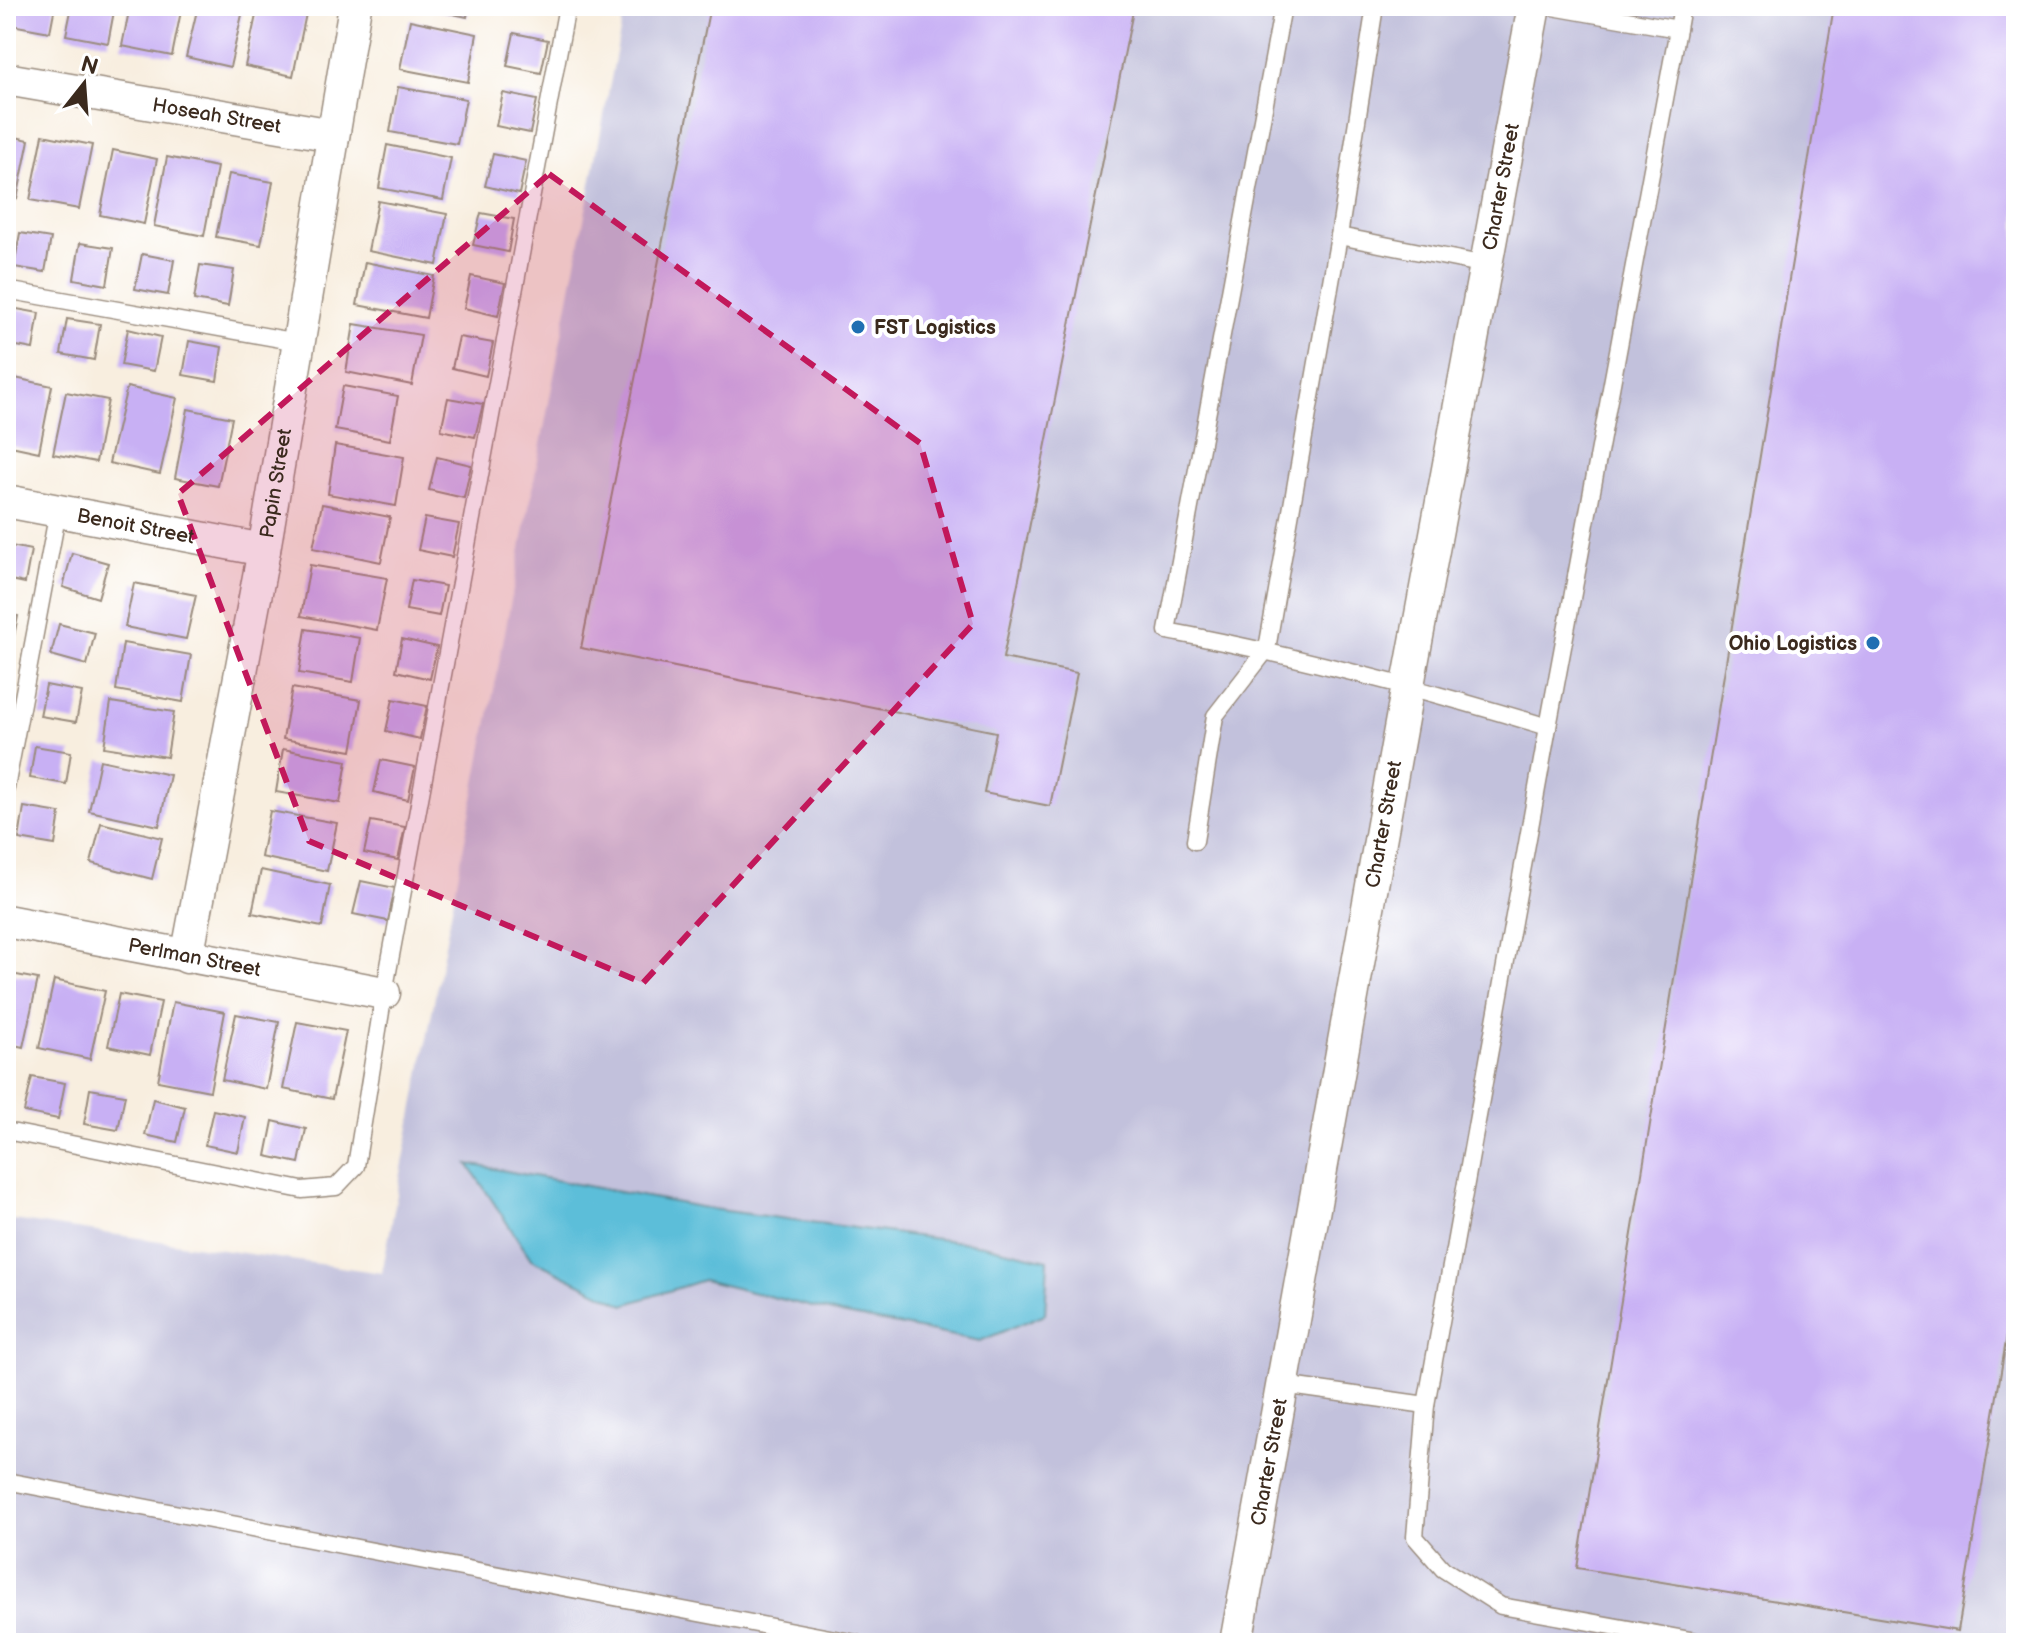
<svg xmlns="http://www.w3.org/2000/svg" width="2022" height="1649" viewBox="0 0 2022 1649" font-family="'Balsamiq Sans',sans-serif">
	<style>
		.industrial { fill: #c2c1dc }
		.water { fill: #5bbed9; stroke: #4b747c; stroke-width: 2 }
		.building { fill: #c8b0f4 }
		.lines { fill: none; stroke-linecap: round; stroke-linejoin: round }
		.service-casing { stroke: #9a8c7e; stroke-width: 19 }
		.minor-casing { stroke: #9a8c7e; stroke-width: 35 }
		.service { stroke: #fff; stroke-width: 16 }
		.minor { stroke: #fff; stroke-width: 32 }
		.marked { fill: #c2185b; fill-opacity: 0.2; stroke: #c2185b; stroke-width: 6; stroke-dasharray: 16 10; stroke-linejoin: round }
		.poi-dot { fill: #1f6fb2; stroke: #fff; stroke-width: 3 }
		.labels { text-anchor: middle; stroke-width: 8; stroke-linejoin: round; paint-order: stroke }
		.street-label { font-size: 20px; fill: #3b2a1e; stroke: #fff }
		.poi-label { font-size: 20px; font-weight: bold; fill: #3b2a1e; stroke: #fff; text-anchor: start }
	</style>
	<rect width="100%" height="100%" fill="#fff"/>
	<filter id="ink" filterUnits="userSpaceOnUse"><feTurbulence type="fractalNoise" baseFrequency=".0125" numOctaves="2"/><feDisplacementMap in="SourceGraphic" scale="16" xChannelSelector="R" yChannelSelector="G"/><feConvolveMatrix kernelMatrix="1 2 1 2 8 2 1 2 1" color-interpolation-filters="sRGB"/></filter>
	<filter id="wash" filterUnits="userSpaceOnUse"><feTurbulence type="fractalNoise" baseFrequency=".006" numOctaves="4" result="noise"/><feDisplacementMap in="SourceGraphic" scale="32" xChannelSelector="R" yChannelSelector="G"/><feGaussianBlur stdDeviation="1.8" result="paint"/><feColorMatrix in="noise" values="0 0 0 0 0 0 0 0 0 0 0 0 0 0 0 0 0 1.4 0 .05"/><feComposite in="paint" operator="in"/></filter>
	<g filter="url(#wash)">
		<rect width="100%" height="100%" fill="#f8eedf"/>
		<path class="industrial" d="M 625,6 L 2016,6 L 2016,1643 L 6,1643 L 6,1219 L 382,1273 Z"/>
		<path class="water" d="M 468,1164 L 711,1209 L 983,1245 L 1048,1260 L 1045,1314 L 980,1341 L 841,1314 L 703,1280 L 624,1305 L 531,1259 Z"/>
		<g id="blocks">
			<g class="building">
				<path d="M 6,6 L 55,6 L 50,32 L 6,24 Z"/>
				<path d="M 72,6 L 115,6 L 108,43 L 66,35 Z"/>
				<path d="M 130,6 L 182,6 L 172,56 L 122,46 Z"/>
				<path d="M 198,6 L 244,6 L 230,67 L 186,57 Z"/>
				<path d="M 258,6 L 307,9 L 293,76 L 245,66 Z"/>
				<path d="M 416,6 L 469,6 L 467,17 Z"/>
				<path d="M 710,6 L 1134,6 L 1003,658 L 1077,673 L 1050,806 L 984,793 L 996,732 L 581,648 Z"/>
				<path d="M 1834,6 L 2016,6 L 2016,1281 L 1958,1631 L 1577,1568 Z"/>
				<path d="M 410,20 L 477,34 L 468,82 L 400,69 Z"/>
				<path d="M 514,33 L 548,40 L 541,73 L 507,66 Z"/>
				<path d="M 398,87 L 466,99 L 457,144 L 390,132 Z"/>
				<path d="M 503,93 L 537,100 L 530,133 L 496,126 Z"/>
				<path d="M 6,135 L 29,140 L 17,199 L 6,197 Z"/>
				<path d="M 43,135 L 92,145 L 79,209 L 30,200 Z"/>
				<path d="M 387,145 L 451,158 L 443,200 L 379,188 Z"/>
				<path d="M 113,150 L 157,159 L 144,224 L 100,215 Z"/>
				<path d="M 493,154 L 526,161 L 519,194 L 485,186 Z"/>
				<path d="M 167,157 L 217,167 L 204,236 L 154,226 Z"/>
				<path d="M 229,174 L 273,182 L 261,245 L 216,237 Z"/>
				<path d="M 378,201 L 447,214 L 437,265 L 368,251 Z"/>
				<path d="M 481,213 L 514,219 L 508,252 L 473,245 Z"/>
				<path d="M 20,233 L 51,238 L 45,272 L 14,267 Z"/>
				<path d="M 80,243 L 113,248 L 107,285 L 74,279 Z"/>
				<path d="M 142,254 L 174,260 L 168,295 L 135,289 Z"/>
				<path d="M 365,262 L 434,276 L 426,318 L 357,305 Z"/>
				<path d="M 200,265 L 234,270 L 228,306 L 194,300 Z"/>
				<path d="M 471,276 L 505,283 L 498,316 L 464,308 Z"/>
				<path d="M 6,307 L 39,313 L 33,349 L 6,344 Z"/>
				<path d="M 67,319 L 100,324 L 94,360 L 61,354 Z"/>
				<path d="M 354,324 L 421,335 L 412,385 L 346,372 Z"/>
				<path d="M 128,329 L 161,337 L 154,371 L 121,365 Z"/>
				<path d="M 459,337 L 493,343 L 486,376 L 452,368 Z"/>
				<path d="M 189,341 L 222,347 L 217,381 L 183,375 Z"/>
				<path d="M 6,376 L 52,386 L 39,452 L 6,445 Z"/>
				<path d="M 343,386 L 398,396 L 390,440 L 335,430 Z"/>
				<path d="M 127,387 L 177,398 L 160,474 L 109,463 Z"/>
				<path d="M 66,392 L 108,400 L 96,462 L 53,454 Z"/>
				<path d="M 448,398 L 483,404 L 475,437 L 441,430 Z"/>
				<path d="M 188,409 L 232,418 L 218,486 L 175,478 Z"/>
				<path d="M 335,445 L 404,457 L 396,506 L 328,494 Z"/>
				<path d="M 437,457 L 471,465 L 464,498 L 429,490 Z"/>
				<path d="M 322,504 L 390,517 L 381,562 L 313,548 Z"/>
				<path d="M 425,518 L 459,524 L 452,557 L 418,550 Z"/>
				<path d="M 6,545 L 31,550 L 25,583 L 6,579 Z"/>
				<path d="M 72,553 L 108,563 L 98,598 L 63,587 Z"/>
				<path d="M 310,565 L 387,578 L 377,630 L 301,616 Z"/>
				<path d="M 412,580 L 445,586 L 439,616 L 406,610 Z"/>
				<path d="M 134,583 L 196,595 L 186,639 L 125,627 Z"/>
				<path d="M 6,614 L 18,616 L 11,651 L 6,650 Z"/>
				<path d="M 59,624 L 95,633 L 87,665 L 51,655 Z"/>
				<path d="M 306,629 L 360,638 L 353,682 L 299,673 Z"/>
				<path d="M 402,639 L 437,647 L 430,679 L 396,671 Z"/>
				<path d="M 123,643 L 191,655 L 183,702 L 116,690 Z"/>
				<path d="M 46,685 L 82,692 L 76,722 L 40,716 Z"/>
				<path d="M 292,688 L 361,700 L 352,751 L 283,739 Z"/>
				<path d="M 393,699 L 427,706 L 420,739 L 386,731 Z"/>
				<path d="M 111,702 L 174,712 L 167,757 L 104,747 Z"/>
				<path d="M 35,746 L 71,752 L 66,784 L 30,778 Z"/>
				<path d="M 283,749 L 347,761 L 340,803 L 276,792 Z"/>
				<path d="M 100,760 L 170,775 L 159,826 L 89,811 Z"/>
				<path d="M 381,760 L 415,767 L 408,800 L 374,792 Z"/>
				<path d="M 24,807 L 60,813 L 55,845 L 19,839 Z"/>
				<path d="M 270,811 L 337,823 L 327,871 L 261,857 Z"/>
				<path d="M 371,821 L 405,827 L 398,860 L 364,853 Z"/>
				<path d="M 101,823 L 162,838 L 152,879 L 91,863 Z"/>
				<path d="M 261,870 L 330,885 L 322,927 L 252,913 Z"/>
				<path d="M 361,881 L 395,888 L 388,921 L 353,914 Z"/>
				<path d="M 6,973 L 38,979 L 23,1047 L 6,1043 Z"/>
				<path d="M 54,980 L 105,991 L 90,1059 L 39,1048 Z"/>
				<path d="M 119,994 L 161,1002 L 150,1055 L 108,1046 Z"/>
				<path d="M 173,1002 L 225,1012 L 210,1091 L 158,1081 Z"/>
				<path d="M 236,1014 L 279,1022 L 266,1089 L 222,1080 Z"/>
				<path d="M 297,1022 L 346,1031 L 332,1099 L 283,1089 Z"/>
				<path d="M 32,1077 L 65,1083 L 58,1119 L 24,1112 Z"/>
				<path d="M 90,1089 L 125,1095 L 118,1130 L 84,1124 Z"/>
				<path d="M 153,1099 L 185,1107 L 177,1142 L 145,1135 Z"/>
				<path d="M 213,1110 L 245,1117 L 238,1152 L 205,1145 Z"/>
				<path d="M 273,1121 L 306,1129 L 299,1163 L 266,1156 Z"/>
			</g>
		</g>
	</g>
	<g filter="url(#ink)">
		<use href="#blocks" fill-opacity="0" stroke="#9a8c7e" stroke-width="2"/>
		<g class="lines">
			<g class="service-casing">
				<g id="service">
					<path d="M 1283,6 L 1167,631 C 1296,655 1422,689 1548,727"/>
					<path d="M 1678,29 L 1682,6"/>
					<path d="M 1339,236 L 1486,265"/>
					<path d="M 6,290 L 298,342"/>
					<path d="M 6,788 L 58,511"/>
					<path d="M 1195,841 L 1215,716 L 1267,649 L 1339,236 L 1375,6"/>
					<path d="M 6,1131 L 302,1190 L 336,1187 L 356,1166 L 384,993 L 567,6"/>
					<path d="M 1283,1385 L 1426,1405 L 1548,727 L 1678,29 L 1547,6"/>
					<path d="M 1426,1405 L 1415,1537 L 1443,1569 L 1501,1606 L 1707,1643"/>
					<path d="M 6,1481 L 856,1643"/>
				</g>
			</g>
			<g class="minor-casing">
				<g id="minor">
					<path id="s1" d="M 6,79 L 333,135"/>
					<path id="s2" d="M 6,501 L 264,550"/>
					<path id="s3" d="M 6,921 L 384,993"/>
					<path id="s4" d="M 187,957 L 264,550 L 355,6"/>
					<path id="s5" d="M 1236,1643 L 1408,685 L 1534,6"/>
				</g>
			</g>
			<use href="#service" class="service"/>
			<use href="#minor" class="minor"/>
		</g>
	</g>
	<path class="marked" d="M 549,174 L 920,443 L 973,624 L 643,983 L 309,841 L 178,494 Z"/>
	<g class="poi-dot">
		<circle cx="858" cy="327" r="8"/>
		<circle cx="1873" cy="643" r="8"/>
	</g>
	<g class="labels">
		<g class="street-label">
			<text dy="7" stroke="none"><textPath href="#s1" startOffset="214">Hoseah Street</textPath></text>
			<text dy="7" stroke="none"><textPath href="#s5" startOffset="1480">Charter Street</textPath></text>
			<text dy="7" stroke="none"><textPath href="#s4" startOffset="482">Papin Street</textPath></text>
			<text dy="7" stroke="none"><textPath href="#s2" startOffset="132">Benoit Street</textPath></text>
			<text dy="7" stroke="none"><textPath href="#s5" startOffset="832">Charter Street</textPath></text>
			<text dy="7" stroke="none"><textPath href="#s3" startOffset="192">Perlman Street</textPath></text>
			<text dy="7" stroke="none"><textPath href="#s5" startOffset="184">Charter Street</textPath></text>
		</g>
		<g class="poi-label">
			<text x="874" y="334">FST Logistics</text>
			<text x="1857" y="650" text-anchor="end">Ohio Logistics</text>
		</g>
	</g>
	<rect width="2022" height="1649" fill="none" stroke="#fff" stroke-width="32"/>
	<g transform="translate(84 84) rotate(17)" stroke="#ffffff" stroke-width="6" paint-order="stroke">
	<path d="M0-6L14 30L0 20L-14 30Z" fill="#3b2a1e"/>
	<text y="-12" font-size="22" font-weight="bold" text-anchor="middle" fill="#3b2a1e">N</text>
	</g>
</svg>
